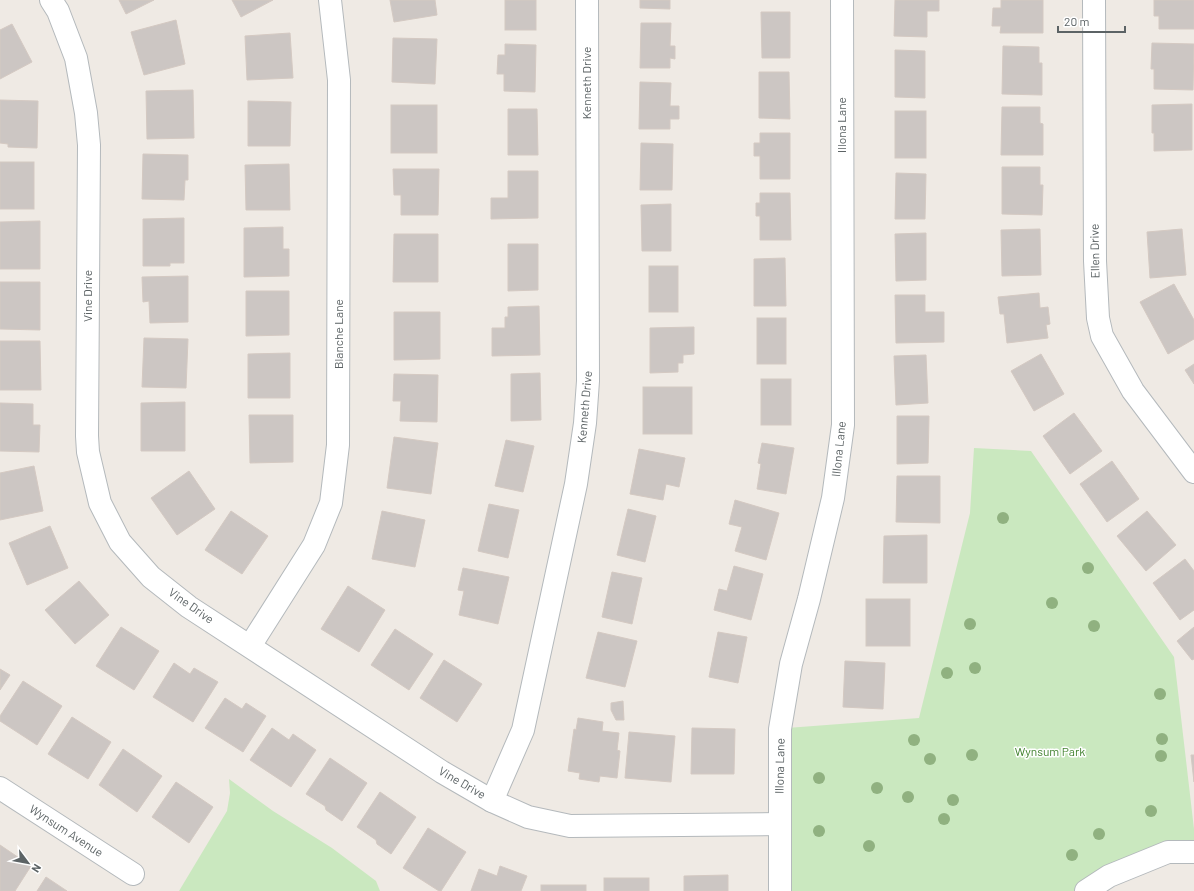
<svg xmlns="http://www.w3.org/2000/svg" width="1194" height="891" viewBox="0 0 1194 891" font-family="Barlow,sans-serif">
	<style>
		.green { fill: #cae8bf }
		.building { fill: #ccc6c3; stroke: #d4c9c2 }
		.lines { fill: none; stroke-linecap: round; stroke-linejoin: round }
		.street-casing { stroke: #b4b9bc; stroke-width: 24 }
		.street { stroke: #fff; stroke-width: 22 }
		.tree { fill: #90b180 }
		.labels { text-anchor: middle; stroke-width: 3; stroke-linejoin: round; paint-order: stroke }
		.street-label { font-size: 12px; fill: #5c6365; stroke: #fff }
		.park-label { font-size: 12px; fill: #42822f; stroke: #fff }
	</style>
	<rect width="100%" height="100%" fill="#efeae4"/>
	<g class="green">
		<path d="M 974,448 L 1031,451 L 1174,657 L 1194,829 L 1194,844 L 1085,891 L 786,891 L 787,728 L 919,718 L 970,513 Z"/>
		<path d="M 229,779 L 273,811 L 332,848 L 376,881 L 380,891 L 179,891 L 227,811 L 230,793 Z"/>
	</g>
	<g class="building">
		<path d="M 119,0 L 154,0 L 126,14 Z"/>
		<path d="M 232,0 L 273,0 L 241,17 Z"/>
		<path d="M 390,0 L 435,0 L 437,15 L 394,22 Z"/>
		<rect x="505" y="0" width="31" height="30"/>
		<path d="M 640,0 L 670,0 L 670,9 L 640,8 Z"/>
		<path d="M 895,0 L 939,0 L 939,11 L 927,11 L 927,37 L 894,36 Z"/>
		<path d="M 1001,0 L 1043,0 L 1043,33 L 1000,33 L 1001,26 L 992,26 L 993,8 L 1001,8 Z"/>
		<path d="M 1154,0 L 1194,0 L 1194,29 L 1159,29 L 1159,16 L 1154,16 Z"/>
		<path d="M 761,12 L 790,12 L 790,58 L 762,58 Z"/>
		<path d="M 176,20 L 185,64 L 144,75 L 131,32 Z"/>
		<path d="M 641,23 L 671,23 L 670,46 L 675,46 L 675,59 L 670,58 L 670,68 L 640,68 Z"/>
		<path d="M 12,24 L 32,62 L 0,79 L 0,30 Z"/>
		<path d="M 290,33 L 293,78 L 247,80 L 245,36 Z"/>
		<path d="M 393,38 L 437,39 L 435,84 L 392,82 Z"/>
		<path d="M 1152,43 L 1194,44 L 1193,90 L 1154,89 L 1154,69 L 1151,69 Z"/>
		<path d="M 505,44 L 536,45 L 535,92 L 504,91 L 504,74 L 497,74 L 498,55 L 505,55 Z"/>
		<path d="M 1003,46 L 1039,47 L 1039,63 L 1042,63 L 1042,95 L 1002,94 Z"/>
		<path d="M 895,50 L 925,51 L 925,98 L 895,97 Z"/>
		<path d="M 759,72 L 789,72 L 790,119 L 759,118 Z"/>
		<path d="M 640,82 L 671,83 L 670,106 L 679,106 L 679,119 L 670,119 L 670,129 L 639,129 Z"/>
		<path d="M 193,90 L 194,138 L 147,139 L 146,91 Z"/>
		<path d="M 0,100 L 38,101 L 37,148 L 8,147 L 8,144 L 0,143 Z"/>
		<path d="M 248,101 L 291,102 L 290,146 L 248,146 Z"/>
		<path d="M 1192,104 L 1192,150 L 1154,151 L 1154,133 L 1152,133 L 1152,105 Z"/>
		<rect x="391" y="105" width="46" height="48"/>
		<path d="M 1002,107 L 1040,107 L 1040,123 L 1043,124 L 1043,155 L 1001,155 Z"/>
		<path d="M 508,109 L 537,109 L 538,155 L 508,155 Z"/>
		<rect x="895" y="111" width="31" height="47"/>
		<path d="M 760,133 L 790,133 L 790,179 L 760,179 L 760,156 L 754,156 L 754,143 L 760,143 Z"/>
		<path d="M 641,143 L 673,144 L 672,190 L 640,190 Z"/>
		<path d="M 143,154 L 188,155 L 188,180 L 185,180 L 184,200 L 142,199 Z"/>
		<rect x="0" y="162" width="34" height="47"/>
		<path d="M 289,164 L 290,210 L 246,210 L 245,165 Z"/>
		<path d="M 1002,167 L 1040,167 L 1040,185 L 1043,185 L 1042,215 L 1002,214 Z"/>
		<path d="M 393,169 L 439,169 L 438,215 L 401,215 L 401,195 L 394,195 Z"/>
		<path d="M 508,171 L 538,171 L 538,218 L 491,219 L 491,198 L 508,198 Z"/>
		<path d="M 896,173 L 926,174 L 925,219 L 895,219 Z"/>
		<path d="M 760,193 L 790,193 L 791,240 L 760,240 L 760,216 L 756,216 L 756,203 L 760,203 Z"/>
		<path d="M 671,204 L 671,251 L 642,251 L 641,205 Z"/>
		<path d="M 184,218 L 184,263 L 170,263 L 170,266 L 143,266 L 143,219 Z"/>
		<path d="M 40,221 L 40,269 L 0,269 L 0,222 Z"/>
		<path d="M 283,227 L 283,249 L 289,249 L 289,276 L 244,277 L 244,228 Z"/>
		<path d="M 1040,229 L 1041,275 L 1002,276 L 1001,230 Z"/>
		<path d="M 1182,229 L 1186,275 L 1150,278 L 1147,232 Z"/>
		<path d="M 926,233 L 926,280 L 896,281 L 895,234 Z"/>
		<path d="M 394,234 L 438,234 L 438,282 L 393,282 Z"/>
		<path d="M 508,244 L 538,244 L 538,290 L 508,291 Z"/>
		<path d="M 785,258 L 786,306 L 754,306 L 754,259 Z"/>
		<rect x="649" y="266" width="29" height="46"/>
		<path d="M 188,276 L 188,322 L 150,323 L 149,301 L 143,302 L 142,277 Z"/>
		<path d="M 0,282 L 40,282 L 40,330 L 0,329 Z"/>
		<path d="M 1174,284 L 1194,320 L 1194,339 L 1168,354 L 1140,302 Z"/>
		<path d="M 246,291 L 289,291 L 289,335 L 246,336 Z"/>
		<path d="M 1039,293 L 1040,308 L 1048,307 L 1050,324 L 1046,325 L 1048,338 L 1007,343 L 1004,314 L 1000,314 L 998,297 Z"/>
		<path d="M 895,295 L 925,295 L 925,312 L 944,312 L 944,342 L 896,343 Z"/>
		<path d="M 539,306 L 540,355 L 492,356 L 492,328 L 505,328 L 505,317 L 508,317 L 508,307 Z"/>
		<path d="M 394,312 L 440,312 L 440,359 L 394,360 Z"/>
		<rect x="757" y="318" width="29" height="46"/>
		<path d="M 694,327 L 694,354 L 683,355 L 683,363 L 678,363 L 678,372 L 650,373 L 650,328 Z"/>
		<path d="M 144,338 L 188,339 L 186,388 L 142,387 Z"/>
		<path d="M 0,341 L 40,341 L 41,390 L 0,390 Z"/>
		<path d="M 290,353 L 290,398 L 248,398 L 248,354 Z"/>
		<path d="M 1041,354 L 1064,394 L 1034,411 L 1011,371 Z"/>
		<path d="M 926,355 L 928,403 L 896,405 L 894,356 Z"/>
		<path d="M 1194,364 L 1194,384 L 1185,370 Z"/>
		<path d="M 540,373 L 541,420 L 511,421 L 511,374 Z"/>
		<path d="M 394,374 L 438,375 L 437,422 L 400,421 L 401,401 L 393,401 Z"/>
		<rect x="761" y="379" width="30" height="46"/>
		<rect x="643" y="387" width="49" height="47"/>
		<path d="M 185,402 L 185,451 L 141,451 L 141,403 Z"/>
		<path d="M 0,403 L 33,404 L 33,425 L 40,425 L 39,452 L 0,451 Z"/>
		<path d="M 1074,413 L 1102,451 L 1070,474 L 1043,436 Z"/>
		<path d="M 249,415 L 293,415 L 293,462 L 250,463 Z"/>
		<path d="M 897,416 L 929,416 L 928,463 L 897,464 Z"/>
		<path d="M 394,437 L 438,443 L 431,494 L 387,488 Z"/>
		<path d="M 506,440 L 534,446 L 523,492 L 495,486 Z"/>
		<path d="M 762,443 L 794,448 L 786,494 L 757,489 L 761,464 L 758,463 Z"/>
		<path d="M 639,449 L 685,458 L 679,487 L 666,484 L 663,500 L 630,494 Z"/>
		<path d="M 1112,461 L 1139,499 L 1107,522 L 1080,484 Z"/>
		<path d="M 34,466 L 43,511 L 0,520 L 0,473 Z"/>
		<path d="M 189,471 L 215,509 L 177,535 L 151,498 Z"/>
		<path d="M 897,476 L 940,476 L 940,523 L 896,522 Z"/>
		<path d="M 735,500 L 779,513 L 766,560 L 735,551 L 742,527 L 729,524 Z"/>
		<path d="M 489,504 L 519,510 L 508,558 L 478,551 Z"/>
		<path d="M 628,509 L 656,516 L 645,562 L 617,555 Z"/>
		<path d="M 231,511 L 268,536 L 242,574 L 205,550 Z"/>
		<path d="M 382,511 L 425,520 L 415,567 L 372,559 Z"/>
		<path d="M 1147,511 L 1176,545 L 1146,571 L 1117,536 Z"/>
		<path d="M 50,526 L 68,568 L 27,585 L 9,543 Z"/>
		<path d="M 927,535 L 927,583 L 883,583 L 884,536 Z"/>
		<path d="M 1185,559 L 1194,571 L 1194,610 L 1180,620 L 1153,583 Z"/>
		<path d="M 734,566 L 763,574 L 751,620 L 714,610 L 719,589 L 727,591 Z"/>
		<path d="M 463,568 L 509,577 L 498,624 L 459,615 L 464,591 L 458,590 Z"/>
		<path d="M 612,572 L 642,578 L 632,624 L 602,617 Z"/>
		<path d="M 79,581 L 109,615 L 75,644 L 45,610 Z"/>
		<path d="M 348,586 L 385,610 L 359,652 L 321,629 Z"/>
		<rect x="866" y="599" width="44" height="47"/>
		<path d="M 121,627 L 159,651 L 134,690 L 96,666 Z"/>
		<path d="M 1194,627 L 1194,659 L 1192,660 L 1177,641 Z"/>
		<path d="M 395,629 L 433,654 L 409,690 L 371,665 Z"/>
		<path d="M 598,632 L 637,641 L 625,687 L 586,678 Z"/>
		<path d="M 718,632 L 747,637 L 738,683 L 709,677 Z"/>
		<path d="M 444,660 L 482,684 L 457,722 L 420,698 Z"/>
		<path d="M 845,661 L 885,663 L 883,709 L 843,707 Z"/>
		<path d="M 174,663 L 190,674 L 194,668 L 218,682 L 193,722 L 153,697 Z"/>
		<path d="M 0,669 L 10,675 L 0,690 Z"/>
		<path d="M 23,681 L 62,706 L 37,745 L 0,721 L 0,716 Z"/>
		<path d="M 225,698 L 242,709 L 246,703 L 266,716 L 243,752 L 205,728 Z"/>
		<path d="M 623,701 L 624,720 L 616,720 L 611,710 L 611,703 Z"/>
		<path d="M 72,717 L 111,742 L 88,779 L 48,754 Z"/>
		<path d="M 578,718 L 603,722 L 602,731 L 619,733 L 617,750 L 620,751 L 617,778 L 600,776 L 599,782 L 579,779 L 580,773 L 568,771 L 574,729 L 576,730 Z"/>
		<path d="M 272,728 L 289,740 L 293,734 L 316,750 L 291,787 L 250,760 Z"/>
		<path d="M 692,728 L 735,729 L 734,774 L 691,774 Z"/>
		<path d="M 629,732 L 675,736 L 671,782 L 625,778 Z"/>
		<path d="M 123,749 L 162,776 L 137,812 L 99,785 Z"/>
		<path d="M 1191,755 L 1194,755 L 1194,782 Z"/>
		<path d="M 330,758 L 367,783 L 342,821 L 326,810 L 325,806 L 306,794 Z"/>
		<path d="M 176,782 L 213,807 L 189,843 L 152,817 Z"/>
		<path d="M 380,792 L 416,817 L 391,854 L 377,844 L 376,840 L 357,827 Z"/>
		<path d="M 428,828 L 466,852 L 441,891 L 439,891 L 403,868 Z"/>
		<path d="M 0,845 L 31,866 L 15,891 L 0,891 Z"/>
		<path d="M 500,866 L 527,876 L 521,891 L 471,891 L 479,869 L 497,876 Z"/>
		<path d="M 728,875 L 728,891 L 684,891 L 684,876 Z"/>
		<path d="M 46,877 L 67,891 L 37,891 Z"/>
		<rect x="604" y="878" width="45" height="13"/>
		<rect x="541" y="885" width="45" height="6"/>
	</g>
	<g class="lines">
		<g class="street-casing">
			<g id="street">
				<path d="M 51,0 L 58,11 L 76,58 L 86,113 L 89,145 L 87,436 L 88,452 L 100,503 L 120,542 L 151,577 L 189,607 L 442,772 L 492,801 L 528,817 L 570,826 L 779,824"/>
				<path d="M 1094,0 L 1095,261 L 1098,318 L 1102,336 L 1133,391 L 1194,472"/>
				<path d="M 250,646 L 314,545 L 331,503 L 338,445 L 339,80 L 330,0"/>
				<path d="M 0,788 L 133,874"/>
				<path d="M 492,801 L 523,730 L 576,484 L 585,423 L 588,381 L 587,0"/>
				<path d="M 780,891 L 780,729 L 791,664 L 809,599 L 833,498 L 843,425 L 842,0"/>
				<path d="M 1086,891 L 1109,876 L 1168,852 L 1194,852"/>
			</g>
		</g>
		<use href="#street" class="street"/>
	</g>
	<g class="tree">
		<circle cx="1003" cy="518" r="6"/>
		<circle cx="1088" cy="568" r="6"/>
		<circle cx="1052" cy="603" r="6"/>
		<circle cx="970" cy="624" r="6"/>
		<circle cx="1094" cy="626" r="6"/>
		<circle cx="975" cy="668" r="6"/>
		<circle cx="947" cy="673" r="6"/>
		<circle cx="1160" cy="694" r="6"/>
		<circle cx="1162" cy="739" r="6"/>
		<circle cx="914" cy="740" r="6"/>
		<circle cx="972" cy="755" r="6"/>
		<circle cx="1161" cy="756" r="6"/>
		<circle cx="930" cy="759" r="6"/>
		<circle cx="819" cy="778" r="6"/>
		<circle cx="877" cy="788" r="6"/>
		<circle cx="908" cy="797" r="6"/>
		<circle cx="953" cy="800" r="6"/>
		<circle cx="1151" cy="811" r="6"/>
		<circle cx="944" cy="819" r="6"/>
		<circle cx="819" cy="831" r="6"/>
		<circle cx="1099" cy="834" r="6"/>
		<circle cx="869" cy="846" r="6"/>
		<circle cx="1072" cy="855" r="6"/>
	</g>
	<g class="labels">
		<g class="street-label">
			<text transform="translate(587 83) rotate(-90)" y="4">Kenneth Drive</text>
			<text transform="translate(842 125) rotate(-90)" y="4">Illona Lane</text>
			<text transform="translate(1095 251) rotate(-91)" y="4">Ellen Drive</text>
			<text transform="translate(88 296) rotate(-90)" y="4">Vine Drive</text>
			<text transform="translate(339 334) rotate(-90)" y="4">Blanche Lane</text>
			<text transform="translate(585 407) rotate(-85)" y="4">Kenneth Drive</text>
			<text transform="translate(839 449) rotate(-84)" y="4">Illona Lane</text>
			<text transform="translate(191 606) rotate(35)" y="4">Vine Drive</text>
			<text transform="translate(780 766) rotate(-89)" y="4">Illona Lane</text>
			<text transform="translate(462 783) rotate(30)" y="4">Vine Drive</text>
			<text transform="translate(66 831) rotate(33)" y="4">Wynsum Avenue</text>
		</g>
		<g class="park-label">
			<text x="1050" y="756">Wynsum Park</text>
		</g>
	</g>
	<g transform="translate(28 863) rotate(122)" stroke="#ffffff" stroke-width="3" paint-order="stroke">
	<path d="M0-3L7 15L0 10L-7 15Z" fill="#5c6365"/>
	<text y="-6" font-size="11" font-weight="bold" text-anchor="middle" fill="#5c6365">N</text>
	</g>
	<path d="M1058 26v6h67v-6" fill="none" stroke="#5c6365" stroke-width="2"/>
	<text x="1064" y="26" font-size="12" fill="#5c6365" stroke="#ffffff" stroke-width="3" paint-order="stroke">20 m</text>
</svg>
